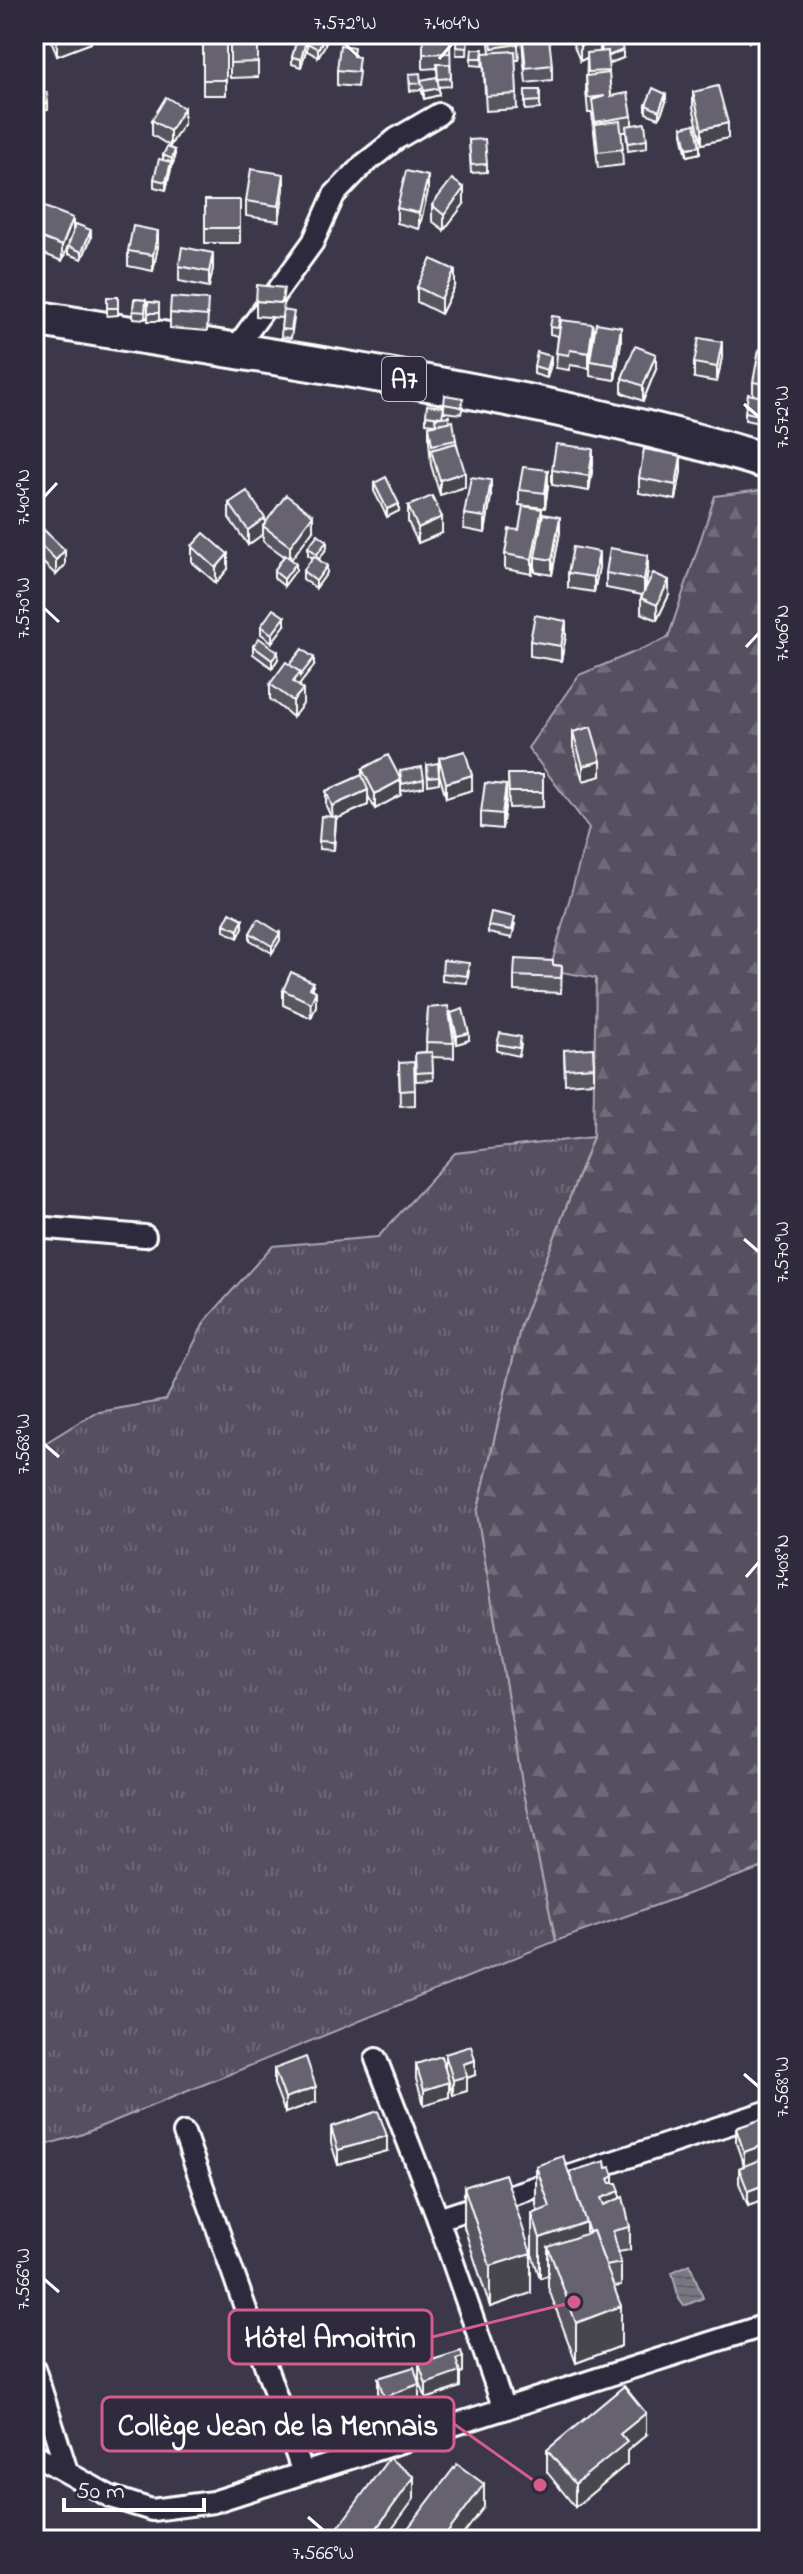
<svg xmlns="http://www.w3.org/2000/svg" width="803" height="2574" viewBox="0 0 803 2574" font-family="'Indie Flower',sans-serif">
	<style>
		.grass { fill: url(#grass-tufts); stroke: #aaa8b0; stroke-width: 2 }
		.forest { fill: url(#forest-firs); stroke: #aaa8b0; stroke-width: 2 }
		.water { fill: url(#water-rules); stroke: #afadb4; stroke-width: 2 }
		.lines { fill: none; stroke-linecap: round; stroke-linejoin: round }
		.minor-casing { stroke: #fff; stroke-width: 26 }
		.primary-casing { stroke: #fff; stroke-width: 40 }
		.minor { stroke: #2f2a3d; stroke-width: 20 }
		.primary { stroke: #2f2a3d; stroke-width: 34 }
		.wall { fill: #585460; stroke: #fff; stroke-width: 2 }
		.shaded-wall { fill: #47454e; stroke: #fff; stroke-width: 2 }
		.building { fill: #666270; stroke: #fff; stroke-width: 2 }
		.ticks { fill: none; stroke: #fff; stroke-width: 3 }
		.labels { text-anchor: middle; stroke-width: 7; stroke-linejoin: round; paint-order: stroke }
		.shield { fill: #2f2a3d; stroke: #c1bfc5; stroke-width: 2 }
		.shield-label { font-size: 26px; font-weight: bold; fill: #fff }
		.leader { fill: none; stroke: #d45d8c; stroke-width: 3 }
		.callout-dot { fill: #d45d8c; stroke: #2f2a3d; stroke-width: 3 }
		.callout { fill: #2f2a3d; stroke: #d45d8c; stroke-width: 3 }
		.callout-label { font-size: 30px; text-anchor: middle; font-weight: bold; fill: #fff }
		.neatline { fill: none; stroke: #fff; stroke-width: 3 }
		.ticks-label { font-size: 20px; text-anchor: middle; fill: #fff }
	</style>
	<defs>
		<pattern id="grass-tufts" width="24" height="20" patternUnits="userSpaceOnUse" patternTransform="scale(2)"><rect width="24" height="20" fill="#555060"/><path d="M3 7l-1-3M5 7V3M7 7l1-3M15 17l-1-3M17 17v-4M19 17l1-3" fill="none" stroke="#6e6a78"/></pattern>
		<pattern id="forest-firs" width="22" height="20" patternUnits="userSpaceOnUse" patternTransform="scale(2)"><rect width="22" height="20" fill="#555060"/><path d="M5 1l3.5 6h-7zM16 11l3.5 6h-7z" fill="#6e6a78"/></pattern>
		<pattern id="water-rules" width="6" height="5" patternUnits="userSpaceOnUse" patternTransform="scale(2)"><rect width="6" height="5" fill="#797682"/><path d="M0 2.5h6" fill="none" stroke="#626167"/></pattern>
	</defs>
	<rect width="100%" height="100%" fill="#3c3749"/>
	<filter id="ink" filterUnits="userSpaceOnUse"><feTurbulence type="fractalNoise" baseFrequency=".0125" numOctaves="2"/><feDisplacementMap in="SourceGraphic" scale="16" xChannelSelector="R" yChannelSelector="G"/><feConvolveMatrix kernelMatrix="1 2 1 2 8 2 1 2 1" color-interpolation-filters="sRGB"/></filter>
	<g filter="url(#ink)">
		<path class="grass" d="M 593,1137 L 521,1325 L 477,1513 L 523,1788 L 556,1941 L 80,2135 L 34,2148 L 34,1450 L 94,1413 L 166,1400 L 205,1321 L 272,1246 L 378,1237 L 455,1153 Z"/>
		<path class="forest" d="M 769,489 L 769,1865 L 556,1941 L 523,1788 L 477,1513 L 521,1325 L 593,1137 L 596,978 L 550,970 L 589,828 L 528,748 L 579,675 L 668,638 L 715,496 Z"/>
		<path class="water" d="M 690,2264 L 703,2298 L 684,2306 L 679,2299 L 672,2272 Z"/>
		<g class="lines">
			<g class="minor-casing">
				<g id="minor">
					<path d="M 233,352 L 313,242 L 334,195 L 363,165 L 396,139 L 439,114"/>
					<path d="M 34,1227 L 145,1236"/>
					<path d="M 376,2059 L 438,2219 L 504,2409"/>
					<path d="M 184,2133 L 303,2473"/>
					<path d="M 438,2219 L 769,2111"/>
					<path d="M 34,2368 L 67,2471"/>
					<path d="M 34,2454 L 111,2497 L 152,2510 L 213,2502 L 769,2324"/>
				</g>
			</g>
			<g class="primary-casing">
				<path id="primary" d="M 34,318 C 280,360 530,390 769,462"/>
			</g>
			<use href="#minor" class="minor"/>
			<use href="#primary" class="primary"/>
		</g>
		<g class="wall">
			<path d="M 52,34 L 91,34 L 91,43 L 57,56 L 52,42 Z"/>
			<path d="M 300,34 L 331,34 L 318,57 L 307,51 L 307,47 L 301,67 L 292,64 L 292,57 Z"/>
			<path d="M 423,34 L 450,34 L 451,86 L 438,87 L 439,95 L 424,99 L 421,88 L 421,90 L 410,91 L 409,74 L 421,81 L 438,85 L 437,68 L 423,69 Z"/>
			<path d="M 457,34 L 468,34 L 467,55 L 456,55 Z"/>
			<path d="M 488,34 L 517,34 L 519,60 L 515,60 L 517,109 L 486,111 L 483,57 L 482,66 L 471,65 L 471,58 L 483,53 L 490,53 Z"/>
			<path d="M 522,34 L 535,40 L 552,65 L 552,80 L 526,83 L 523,54 Z"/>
			<path d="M 569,34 L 598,34 L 600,52 L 601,47 L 623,58 L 608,64 L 611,96 L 632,116 L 632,125 L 647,140 L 647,148 L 628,151 L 626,132 L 621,132 L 623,165 L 598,168 L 592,113 L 588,113 L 586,91 L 587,58 L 580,61 Z"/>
			<path d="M 258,36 L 258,77 L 230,78 L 230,37 Z"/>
			<path d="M 226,43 L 226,95 L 203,95 L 203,44 Z"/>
			<path d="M 354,57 L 359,72 L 357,87 L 337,85 L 337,70 Z"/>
			<path d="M 34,69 L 36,93 L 48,103 L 48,110 L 34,112 Z"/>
			<path d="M 525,90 L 540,90 L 540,109 L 525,110 Z"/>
			<path d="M 693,92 L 728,138 L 702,144 L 693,107 Z"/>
			<path d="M 666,102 L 659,118 L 646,113 L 646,105 Z"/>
			<path d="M 152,120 L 184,123 L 170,146 L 152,135 Z"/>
			<path d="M 682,127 L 700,153 L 687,156 L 682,134 Z"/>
			<path d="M 469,140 L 487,164 L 487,172 L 471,173 Z"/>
			<path d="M 163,155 L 175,158 L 171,166 L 166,190 L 154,187 L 154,179 L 163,160 Z"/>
			<path d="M 284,189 L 279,221 L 246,216 L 246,201 Z"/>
			<path d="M 428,191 L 419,229 L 397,223 L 397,208 Z"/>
			<rect x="205" y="200" width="35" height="43"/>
			<path d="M 464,204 L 444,230 L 432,221 L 432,205 Z"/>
			<path d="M 34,225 L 91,238 L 82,259 L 68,254 L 68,247 L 62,261 L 34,250 Z"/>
			<path d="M 158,246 L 153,271 L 128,266 L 128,251 Z"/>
			<path d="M 179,266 L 213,268 L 209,287 L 179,281 Z"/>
			<path d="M 455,286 L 441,314 L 417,302 L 417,287 Z"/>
			<path d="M 107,297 L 118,297 L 118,315 L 107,316 Z"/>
			<path d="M 134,299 L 146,300 L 145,319 L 133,318 Z"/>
			<path d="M 256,301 L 284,303 L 282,316 L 294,319 L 291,338 L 281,337 L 282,318 L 256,316 Z"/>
			<path d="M 148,302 L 159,303 L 159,321 L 148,321 Z"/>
			<path d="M 170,313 L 208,315 L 207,331 L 170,328 Z"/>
			<path d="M 560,324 L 593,339 L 589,368 L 570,365 L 569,370 L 556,368 L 558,336 L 550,334 L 550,327 Z"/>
			<path d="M 621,342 L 615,380 L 590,376 L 590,361 Z"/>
			<path d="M 769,352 L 769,405 L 766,404 L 766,397 L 765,400 L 763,399 L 759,423 L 745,420 L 745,412 L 753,395 L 753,382 Z"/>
			<path d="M 722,357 L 717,382 L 694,378 L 694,363 Z"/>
			<path d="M 551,364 L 547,378 L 534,374 L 534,366 Z"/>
			<path d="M 656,369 L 643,401 L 622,393 L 622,378 Z"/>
			<path d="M 444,404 L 463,406 L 461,414 L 444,412 Z"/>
			<path d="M 426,415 L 443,417 L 450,422 L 456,440 L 465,487 L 440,495 L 431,465 L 429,441 L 429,426 L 435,424 L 426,423 Z"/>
			<path d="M 593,464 L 589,491 L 552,485 L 552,470 Z"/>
			<path d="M 681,471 L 676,500 L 639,493 L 639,478 Z"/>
			<path d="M 374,483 L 399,511 L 387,517 L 374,491 Z"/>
			<path d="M 548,486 L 545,508 L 519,505 L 519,490 Z"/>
			<path d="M 491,496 L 485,533 L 464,529 L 464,514 Z"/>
			<path d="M 229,503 L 265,523 L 313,530 L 291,559 L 296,570 L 284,586 L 274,578 L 274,571 L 284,556 L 263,541 L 263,534 L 248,545 L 229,518 Z"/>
			<path d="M 408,506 L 442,533 L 418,543 L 408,522 Z"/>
			<path d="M 542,523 L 560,532 L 552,575 L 535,572 L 535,557 L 532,574 L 505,569 L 505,554 L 519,530 Z"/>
			<path d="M 34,538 L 65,565 L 56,575 L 34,554 Z"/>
			<path d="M 192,546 L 228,569 L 216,583 L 192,562 Z"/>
			<path d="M 308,547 L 327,548 L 319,559 L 327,573 L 316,588 L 303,579 L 303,571 L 313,558 L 308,555 Z"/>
			<path d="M 599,567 L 594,592 L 568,588 L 568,573 Z"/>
			<path d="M 648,570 L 644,591 L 669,595 L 657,620 L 641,613 L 641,598 L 642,595 L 606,588 L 606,573 Z"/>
			<path d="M 285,625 L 272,642 L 261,634 L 261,626 Z"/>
			<path d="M 566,636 L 561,661 L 530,656 L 530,641 Z"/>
			<path d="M 253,646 L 278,659 L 272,668 L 253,654 Z"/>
			<path d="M 289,665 L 314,666 L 300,684 L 303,704 L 293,717 L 270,699 L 270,684 Z"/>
			<path d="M 573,732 L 601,776 L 583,781 L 573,747 Z"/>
			<path d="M 439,758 L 472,790 L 446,798 L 439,773 Z"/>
			<path d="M 427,765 L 439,776 L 439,783 L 428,785 Z"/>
			<path d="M 362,769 L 400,777 L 400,771 L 424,779 L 424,787 L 402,791 L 401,789 L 401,795 L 375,809 L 368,796 L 368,805 L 336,819 L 334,850 L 319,849 L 319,841 L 331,817 L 326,806 L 326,791 L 362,775 Z"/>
			<path d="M 508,774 L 543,774 L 543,807 L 509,808 Z"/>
			<path d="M 506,800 L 502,829 L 481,827 L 481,812 Z"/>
			<path d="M 224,924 L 243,927 L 238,938 L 224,931 Z"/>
			<path d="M 515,924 L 512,938 L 488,933 L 488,926 Z"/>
			<path d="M 250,933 L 280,940 L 272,953 L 250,940 Z"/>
			<path d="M 553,965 L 562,966 L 561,993 L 514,991 L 514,976 Z"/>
			<path d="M 469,970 L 467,983 L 442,981 L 442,973 Z"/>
			<path d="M 283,990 L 313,990 L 316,1006 L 311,1018 L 283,1005 Z"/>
			<path d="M 428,1008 L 454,1043 L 454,1058 L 432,1057 L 433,1080 L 416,1081 L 415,1053 L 426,1052 Z"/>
			<path d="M 451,1013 L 469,1040 L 457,1044 L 451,1020 Z"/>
			<path d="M 497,1044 L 521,1045 L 519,1056 L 497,1051 Z"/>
			<path d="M 564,1050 L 594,1067 L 594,1082 L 565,1084 Z"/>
			<path d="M 399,1063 L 415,1090 L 415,1105 L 400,1106 Z"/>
			<path d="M 445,2054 L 475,2075 L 467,2078 L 467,2091 L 453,2095 L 445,2069 Z"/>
			<path d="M 416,2064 L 449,2097 L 424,2105 L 416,2079 Z"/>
			<path d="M 274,2069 L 316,2102 L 285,2113 L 274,2084 Z"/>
			<path d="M 769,2117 L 769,2198 L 748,2206 L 739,2183 L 739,2168 L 744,2166 L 736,2143 L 736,2128 Z"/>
			<path d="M 331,2127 L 387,2151 L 338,2165 L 331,2143 Z"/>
			<path d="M 536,2166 L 569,2172 L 606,2168 L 614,2183 L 630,2227 L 630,2250 L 618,2252 L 621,2263 L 621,2286 L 613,2287 L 621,2346 L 576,2363 L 548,2287 L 548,2275 L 540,2278 L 532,2254 L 532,2214 L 538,2211 L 536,2206 Z"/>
			<path d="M 464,2187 L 531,2293 L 490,2307 L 464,2227 Z"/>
			<path d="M 419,2364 L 463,2372 L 460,2373 L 460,2387 L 426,2399 L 419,2379 Z"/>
			<path d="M 378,2378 L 419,2399 L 384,2412 L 378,2393 Z"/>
			<path d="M 646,2435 L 627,2451 L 627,2464 L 575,2507 L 547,2472 L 547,2450 Z"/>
		</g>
		<g class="shaded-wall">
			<path d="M 75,34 L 91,34 L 91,43 L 57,56 L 57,41 Z"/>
			<path d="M 327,34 L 331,34 L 326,43 L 326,36 Z"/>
			<path d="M 749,34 L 760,34 L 749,42 Z"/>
			<path d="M 307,37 L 307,47 L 301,67 L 301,59 Z"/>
			<path d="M 325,37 L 325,45 L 318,57 L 318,49 Z"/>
			<path d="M 600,37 L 600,52 L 580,61 L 580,46 Z"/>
			<path d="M 623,50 L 623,58 L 605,65 L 605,58 Z"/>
			<path d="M 439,88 L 439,95 L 424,99 L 424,91 Z"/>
			<path d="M 666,94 L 666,102 L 659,118 L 659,111 Z"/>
			<path d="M 184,108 L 184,123 L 170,146 L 170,131 Z"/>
			<path d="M 728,123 L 728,138 L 702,144 L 702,129 Z"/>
			<path d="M 700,146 L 700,153 L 687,156 L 687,148 Z"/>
			<path d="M 175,150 L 175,158 L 172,166 L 172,159 Z"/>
			<path d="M 171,162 L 171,170 L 166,190 L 166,182 Z"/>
			<path d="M 284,174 L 284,189 L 279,221 L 279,206 Z"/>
			<path d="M 428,176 L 428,191 L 419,229 L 419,213 Z"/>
			<path d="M 464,188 L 464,204 L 444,230 L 444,215 Z"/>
			<path d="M 73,218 L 73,233 L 62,261 L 62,246 Z"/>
			<path d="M 91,230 L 91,238 L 82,259 L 82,252 Z"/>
			<path d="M 158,231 L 158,246 L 153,271 L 153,255 Z"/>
			<path d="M 213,253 L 213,268 L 209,287 L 209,272 Z"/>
			<path d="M 455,270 L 455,286 L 441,314 L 441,299 Z"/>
			<path d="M 593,324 L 593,339 L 589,368 L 589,353 Z"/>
			<path d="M 621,327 L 621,342 L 615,380 L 615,365 Z"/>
			<path d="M 722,342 L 722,357 L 717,382 L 717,367 Z"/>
			<path d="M 656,354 L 656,369 L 643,401 L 643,386 Z"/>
			<path d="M 551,356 L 551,364 L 547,378 L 547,370 Z"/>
			<path d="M 593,449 L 593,464 L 589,491 L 589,476 Z"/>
			<path d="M 681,456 L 681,471 L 676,500 L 676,485 Z"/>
			<path d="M 548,470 L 548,486 L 545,508 L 545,493 Z"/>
			<path d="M 465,472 L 465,487 L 440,495 L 440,480 Z"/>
			<path d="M 491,480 L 491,496 L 485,533 L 485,517 Z"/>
			<path d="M 399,504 L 399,511 L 387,517 L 387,509 Z"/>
			<path d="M 542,509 L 542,524 L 532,574 L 532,559 Z"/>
			<path d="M 313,515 L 313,530 L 290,561 L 290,546 Z"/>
			<path d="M 442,517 L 442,533 L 418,543 L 418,528 Z"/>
			<path d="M 560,517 L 560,532 L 552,575 L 552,560 Z"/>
			<path d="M 265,518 L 265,527 L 263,526 L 263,534 L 248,545 L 248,530 Z"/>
			<path d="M 327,541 L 327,548 L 317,561 L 317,554 Z"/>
			<path d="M 65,550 L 65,565 L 56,575 L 56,560 Z"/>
			<path d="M 599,552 L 599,567 L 594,592 L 594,577 Z"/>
			<path d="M 228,554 L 228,569 L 216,583 L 216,568 Z"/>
			<path d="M 648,555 L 648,570 L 644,595 L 644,580 Z"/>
			<path d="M 296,563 L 296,570 L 284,586 L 284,579 Z"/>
			<path d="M 327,566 L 327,573 L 316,588 L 316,581 Z"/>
			<path d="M 669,580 L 669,595 L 657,620 L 657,605 Z"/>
			<path d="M 285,617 L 285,625 L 272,642 L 272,634 Z"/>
			<path d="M 566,621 L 566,636 L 561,661 L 561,646 Z"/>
			<path d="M 278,652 L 278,659 L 272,668 L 272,660 Z"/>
			<path d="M 314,658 L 314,666 L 300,684 L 300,687 L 293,682 L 300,672 Z"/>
			<path d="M 303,689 L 303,704 L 293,717 L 293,701 Z"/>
			<path d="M 601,761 L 601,776 L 583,781 L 583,766 Z"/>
			<path d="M 472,775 L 472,790 L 446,798 L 446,783 Z"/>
			<path d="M 401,780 L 401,795 L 375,809 L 375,794 Z"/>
			<path d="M 506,785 L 506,800 L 502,829 L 502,814 Z"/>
			<path d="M 368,790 L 368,805 L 336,819 L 334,850 L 332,806 Z"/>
			<path d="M 243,919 L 243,927 L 238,938 L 238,930 Z"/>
			<path d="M 280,933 L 280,940 L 272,953 L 272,946 Z"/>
			<path d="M 313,982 L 313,997 L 316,991 L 316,1006 L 311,1018 L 310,988 Z"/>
			<path d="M 469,1033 L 469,1040 L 457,1044 L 457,1036 Z"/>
			<path d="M 475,2060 L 475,2075 L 467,2078 L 467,2091 L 453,2095 L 453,2080 L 463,2064 Z"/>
			<path d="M 449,2082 L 449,2097 L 424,2105 L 424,2090 Z"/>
			<path d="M 316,2087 L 316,2102 L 285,2113 L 285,2098 Z"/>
			<path d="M 387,2136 L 387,2151 L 338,2165 L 338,2150 Z"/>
			<path d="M 769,2143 L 769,2158 L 744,2167 L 744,2152 Z"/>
			<path d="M 614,2176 L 614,2193 L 620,2191 L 620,2213 L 601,2220 L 601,2198 L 609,2179 Z"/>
			<path d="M 769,2183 L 769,2198 L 748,2206 L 748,2191 Z"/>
			<path d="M 586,2222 L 586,2262 L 548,2247 L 548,2275 L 540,2278 L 540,2238 Z"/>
			<path d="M 531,2253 L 531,2293 L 490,2307 L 490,2266 Z"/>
			<path d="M 621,2306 L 621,2346 L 576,2363 L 576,2323 Z"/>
			<path d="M 463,2357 L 463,2372 L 460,2373 L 460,2387 L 426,2399 L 426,2384 L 456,2359 Z"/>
			<path d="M 419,2384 L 419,2399 L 384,2412 L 384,2397 Z"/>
			<path d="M 646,2413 L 646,2435 L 627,2451 L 627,2464 L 575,2507 L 575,2484 L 620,2434 Z"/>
			<path d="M 414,2477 L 414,2499 L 384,2540 L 368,2540 Z"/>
			<path d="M 484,2484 L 484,2507 L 459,2540 L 442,2540 Z"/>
		</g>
		<g class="building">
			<path d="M 55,34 L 75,34 L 57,41 Z"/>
			<path d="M 304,34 L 319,34 L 325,37 L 318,49 L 307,43 L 310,37 Z"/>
			<path d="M 423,34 L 450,34 L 450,53 L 423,54 Z"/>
			<path d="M 457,34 L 468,34 L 467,48 L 456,47 Z"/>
			<path d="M 490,34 L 517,34 L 519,44 L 492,48 Z"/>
			<path d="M 522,34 L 535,34 L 535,40 L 523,41 L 523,46 Z"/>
			<path d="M 575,34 L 598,34 L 600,37 L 580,46 Z"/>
			<path d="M 298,35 L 307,37 L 301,59 L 292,57 Z"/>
			<path d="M 258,36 L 258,62 L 230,63 L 230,37 Z"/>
			<path d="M 549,38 L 552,65 L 526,68 L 523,41 Z"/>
			<path d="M 619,39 L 623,50 L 608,56 L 608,51 L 602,52 L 601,47 Z"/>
			<path d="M 226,43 L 226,80 L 203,80 L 203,44 Z"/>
			<path d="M 340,45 L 354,47 L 353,56 L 359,57 L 357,72 L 337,70 Z"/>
			<path d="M 472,49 L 483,49 L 482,58 L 471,58 Z"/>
			<path d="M 515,51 L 517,94 L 486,96 L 483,53 Z"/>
			<path d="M 608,51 L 609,71 L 588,72 L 587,53 Z"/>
			<path d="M 437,64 L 450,64 L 451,78 L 438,79 Z"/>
			<path d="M 420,73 L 421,83 L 410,84 L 409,74 Z"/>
			<path d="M 609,73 L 611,96 L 628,93 L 632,116 L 595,122 L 592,100 L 605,96 L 588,98 L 586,76 Z"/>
			<path d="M 437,77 L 439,88 L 424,91 L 421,80 Z"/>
			<path d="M 718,86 L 728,123 L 702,129 L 693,92 Z"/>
			<path d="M 653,88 L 666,94 L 659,111 L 646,105 Z"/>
			<path d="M 525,90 L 540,90 L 540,101 L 525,102 Z"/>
			<path d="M 47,92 L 48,103 L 34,104 L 34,93 Z"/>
			<path d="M 166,97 L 184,108 L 170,131 L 152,120 Z"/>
			<path d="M 620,121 L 623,149 L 598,152 L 595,124 Z"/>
			<path d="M 645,123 L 647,140 L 628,143 L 626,126 Z"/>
			<path d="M 695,124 L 700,146 L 687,148 L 682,127 Z"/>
			<path d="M 485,139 L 487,164 L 471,165 L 469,140 Z"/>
			<path d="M 167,147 L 175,150 L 172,159 L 163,155 Z"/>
			<path d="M 159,159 L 171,162 L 166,182 L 154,179 Z"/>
			<path d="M 251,169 L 284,174 L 279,206 L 246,201 Z"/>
			<path d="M 406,171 L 428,176 L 419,213 L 397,208 Z"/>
			<path d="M 452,179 L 464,188 L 444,215 L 432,205 Z"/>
			<rect x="205" y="200" width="35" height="28"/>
			<path d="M 42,206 L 73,218 L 62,246 L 34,235 L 34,225 Z"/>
			<path d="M 76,224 L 91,230 L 82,252 L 68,246 Z"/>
			<path d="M 133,226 L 158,231 L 153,255 L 128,251 Z"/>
			<path d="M 182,247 L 213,253 L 209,272 L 179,266 Z"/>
			<path d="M 431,259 L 455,270 L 441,299 L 417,287 Z"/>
			<path d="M 257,285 L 284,288 L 282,303 L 256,301 Z"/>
			<rect x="107" y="297" width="11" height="11"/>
			<path d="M 171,297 L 208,300 L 207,316 L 170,313 Z"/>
			<path d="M 134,299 L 146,300 L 145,312 L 133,311 Z"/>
			<path d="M 148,302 L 159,303 L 159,313 L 148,313 Z"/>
			<path d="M 283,310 L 294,312 L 291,330 L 281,329 Z"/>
			<path d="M 552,316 L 560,317 L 558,328 L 550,327 Z"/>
			<path d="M 561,320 L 593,324 L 589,353 L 570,350 L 569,355 L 556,353 Z"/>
			<path d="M 596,323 L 621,327 L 615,365 L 590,361 Z"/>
			<path d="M 699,338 L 722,342 L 717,367 L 694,363 Z"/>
			<path d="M 635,346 L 656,354 L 643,386 L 622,378 Z"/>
			<path d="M 759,350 L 769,352 L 769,367 L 765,384 L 753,382 Z"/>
			<path d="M 537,352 L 551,356 L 547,370 L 534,366 Z"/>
			<path d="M 748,394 L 763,397 L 759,415 L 745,412 Z"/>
			<path d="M 445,395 L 463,398 L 461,407 L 444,404 Z"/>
			<path d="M 427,405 L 444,407 L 442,417 L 426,415 Z"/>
			<path d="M 449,416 L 450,422 L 436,424 L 435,418 Z"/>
			<path d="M 453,421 L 456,440 L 432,445 L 429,426 Z"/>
			<path d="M 456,443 L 465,472 L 440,480 L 431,450 Z"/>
			<path d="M 556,444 L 593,449 L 589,476 L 552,470 Z"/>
			<path d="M 644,449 L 681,456 L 676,485 L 639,478 Z"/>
			<path d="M 523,467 L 548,470 L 545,493 L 519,490 Z"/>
			<path d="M 386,477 L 399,504 L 387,509 L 374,483 Z"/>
			<path d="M 471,477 L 491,480 L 485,517 L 464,514 Z"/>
			<path d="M 247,491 L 265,518 L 248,530 L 229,503 Z"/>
			<path d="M 286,495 L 313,515 L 290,546 L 263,526 Z"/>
			<path d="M 432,496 L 442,517 L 418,528 L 408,506 Z"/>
			<path d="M 523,506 L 542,509 L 532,559 L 505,554 L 509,529 L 519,530 Z"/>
			<path d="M 543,514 L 560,517 L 552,560 L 535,557 Z"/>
			<path d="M 42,528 L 65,550 L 56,560 L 34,539 Z"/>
			<path d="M 204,533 L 228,554 L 216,568 L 192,546 Z"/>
			<path d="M 318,534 L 327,541 L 317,554 L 308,547 Z"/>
			<path d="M 573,547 L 599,552 L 594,577 L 568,573 Z"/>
			<path d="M 610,548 L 648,555 L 644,580 L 606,573 Z"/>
			<path d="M 285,555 L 296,563 L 284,579 L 274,571 Z"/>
			<path d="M 314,556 L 327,566 L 316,581 L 303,571 Z"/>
			<path d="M 653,573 L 669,580 L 657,605 L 641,598 Z"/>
			<path d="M 273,609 L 285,617 L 272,634 L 261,626 Z"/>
			<path d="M 535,615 L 566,621 L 561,646 L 530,641 Z"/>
			<path d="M 259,638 L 278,652 L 272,660 L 253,646 Z"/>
			<path d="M 302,649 L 314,658 L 300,676 L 300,672 L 289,665 Z"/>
			<path d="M 286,662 L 300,672 L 293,682 L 303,689 L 293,701 L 270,684 Z"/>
			<path d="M 591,727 L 601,761 L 583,766 L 573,732 Z"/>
			<path d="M 465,751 L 472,775 L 446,783 L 439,758 Z"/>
			<path d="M 388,755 L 401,780 L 375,794 L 362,769 Z"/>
			<path d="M 438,763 L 439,776 L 428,777 L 427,765 Z"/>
			<path d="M 422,767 L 424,779 L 402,784 L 400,771 Z"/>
			<path d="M 508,774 L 543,774 L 543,792 L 509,792 Z"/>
			<path d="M 362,775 L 368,790 L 332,806 L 326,791 Z"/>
			<path d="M 485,783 L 506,785 L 502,814 L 481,812 Z"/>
			<path d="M 321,816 L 336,817 L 334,842 L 319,841 Z"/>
			<path d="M 230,912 L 243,919 L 238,930 L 224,924 Z"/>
			<path d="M 491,912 L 515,917 L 512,930 L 488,926 Z"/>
			<path d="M 258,919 L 280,933 L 272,946 L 250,933 Z"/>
			<path d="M 515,959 L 553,961 L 553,965 L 562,966 L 561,978 L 514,976 Z"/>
			<path d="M 443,960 L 469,963 L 467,976 L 442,973 Z"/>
			<path d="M 291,972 L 313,982 L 310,988 L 316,991 L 311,1003 L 283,990 Z"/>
			<path d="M 448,1006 L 454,1043 L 426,1042 L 428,1008 Z"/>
			<path d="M 463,1009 L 469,1033 L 457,1036 L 451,1013 Z"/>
			<path d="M 500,1033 L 521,1037 L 519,1048 L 497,1044 Z"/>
			<path d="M 593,1048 L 594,1067 L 565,1069 L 564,1050 Z"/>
			<path d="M 432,1052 L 433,1072 L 416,1073 L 415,1053 Z"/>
			<path d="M 414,1062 L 415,1090 L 400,1091 L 399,1063 Z"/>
			<path d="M 471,2046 L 475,2060 L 463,2064 L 467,2076 L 453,2080 L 445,2054 Z"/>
			<path d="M 441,2056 L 449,2082 L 424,2090 L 416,2064 Z"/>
			<path d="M 306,2057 L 316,2087 L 285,2098 L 274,2069 Z"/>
			<path d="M 378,2111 L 387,2136 L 338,2150 L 331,2127 Z"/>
			<path d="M 769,2117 L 769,2143 L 744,2152 L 736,2128 Z"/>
			<path d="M 563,2156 L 586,2222 L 540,2238 L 532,2214 L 550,2207 L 536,2166 Z"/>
			<path d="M 769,2156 L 769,2183 L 748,2191 L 739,2168 Z"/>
			<path d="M 605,2161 L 606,2168 L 611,2167 L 614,2176 L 609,2179 L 611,2183 L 617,2183 L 620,2191 L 601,2198 L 604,2205 L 623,2197 L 630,2227 L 613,2231 L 621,2263 L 606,2266 L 593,2231 L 589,2232 L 569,2172 Z"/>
			<path d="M 505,2174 L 531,2253 L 490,2266 L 464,2187 Z"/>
			<path d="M 593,2231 L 621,2306 L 576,2323 L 548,2247 Z"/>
			<path d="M 461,2351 L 463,2357 L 456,2359 L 460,2372 L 426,2384 L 419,2364 Z"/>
			<path d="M 414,2367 L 419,2384 L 384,2397 L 378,2378 Z"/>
			<path d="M 624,2386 L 646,2413 L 620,2434 L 627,2442 L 575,2484 L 547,2450 Z"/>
			<path d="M 389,2458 L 414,2477 L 368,2540 L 329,2540 Z"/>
			<path d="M 457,2464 L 484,2484 L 442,2540 L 399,2540 Z"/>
		</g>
	</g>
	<path class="ticks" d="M 345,44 L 359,57M 439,59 L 452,44M 744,404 L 759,417M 44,497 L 57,483M 44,608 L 59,622M 746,647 L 759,633M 744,1239 L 759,1252M 44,1444 L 59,1457M 746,1577 L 759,1562M 744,2074 L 759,2087M 44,2279 L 59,2292M 308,2517 L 323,2530"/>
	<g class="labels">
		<rect class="shield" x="382" y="357" width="44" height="44" rx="6"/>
		<g class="shield-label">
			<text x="404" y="388">A7</text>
		</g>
	</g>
	<path class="leader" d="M574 2302L432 2337M540 2485L454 2424"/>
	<g class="callout-dot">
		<circle cx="574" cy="2302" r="8"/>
		<circle cx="540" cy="2485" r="8"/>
	</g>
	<g class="callout">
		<rect x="229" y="2310" width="203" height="54" rx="8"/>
		<rect x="102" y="2397" width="352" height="54" rx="8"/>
	</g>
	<g class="callout-label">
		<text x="330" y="2347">Hôtel Amoitrin</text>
		<text x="278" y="2435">Collège Jean de la Mennais</text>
	</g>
	<rect width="803" height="2574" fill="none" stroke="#2f2a3d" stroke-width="88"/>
	<path d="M64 2498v12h140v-12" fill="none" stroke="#ffffff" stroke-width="4"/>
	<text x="76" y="2498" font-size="24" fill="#ffffff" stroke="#2f2a3d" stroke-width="6" paint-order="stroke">50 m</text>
	<rect x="44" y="44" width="715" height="2486" class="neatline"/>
	<g class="ticks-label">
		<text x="345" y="29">7.572°W</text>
		<text x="452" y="29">7.404°N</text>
		<text transform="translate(781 417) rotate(-90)" y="7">7.572°W</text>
		<text transform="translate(22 497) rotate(-90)" y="7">7.404°N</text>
		<text transform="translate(22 608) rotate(-90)" y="7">7.570°W</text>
		<text transform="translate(781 633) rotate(-90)" y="7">7.406°N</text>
		<text transform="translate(781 1252) rotate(-90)" y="7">7.570°W</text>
		<text transform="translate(22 1444) rotate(-90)" y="7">7.568°W</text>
		<text transform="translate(781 1562) rotate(-90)" y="7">7.408°N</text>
		<text transform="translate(781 2087) rotate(-90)" y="7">7.568°W</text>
		<text transform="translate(22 2279) rotate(-90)" y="7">7.566°W</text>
		<text x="323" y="2559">7.566°W</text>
	</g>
</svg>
